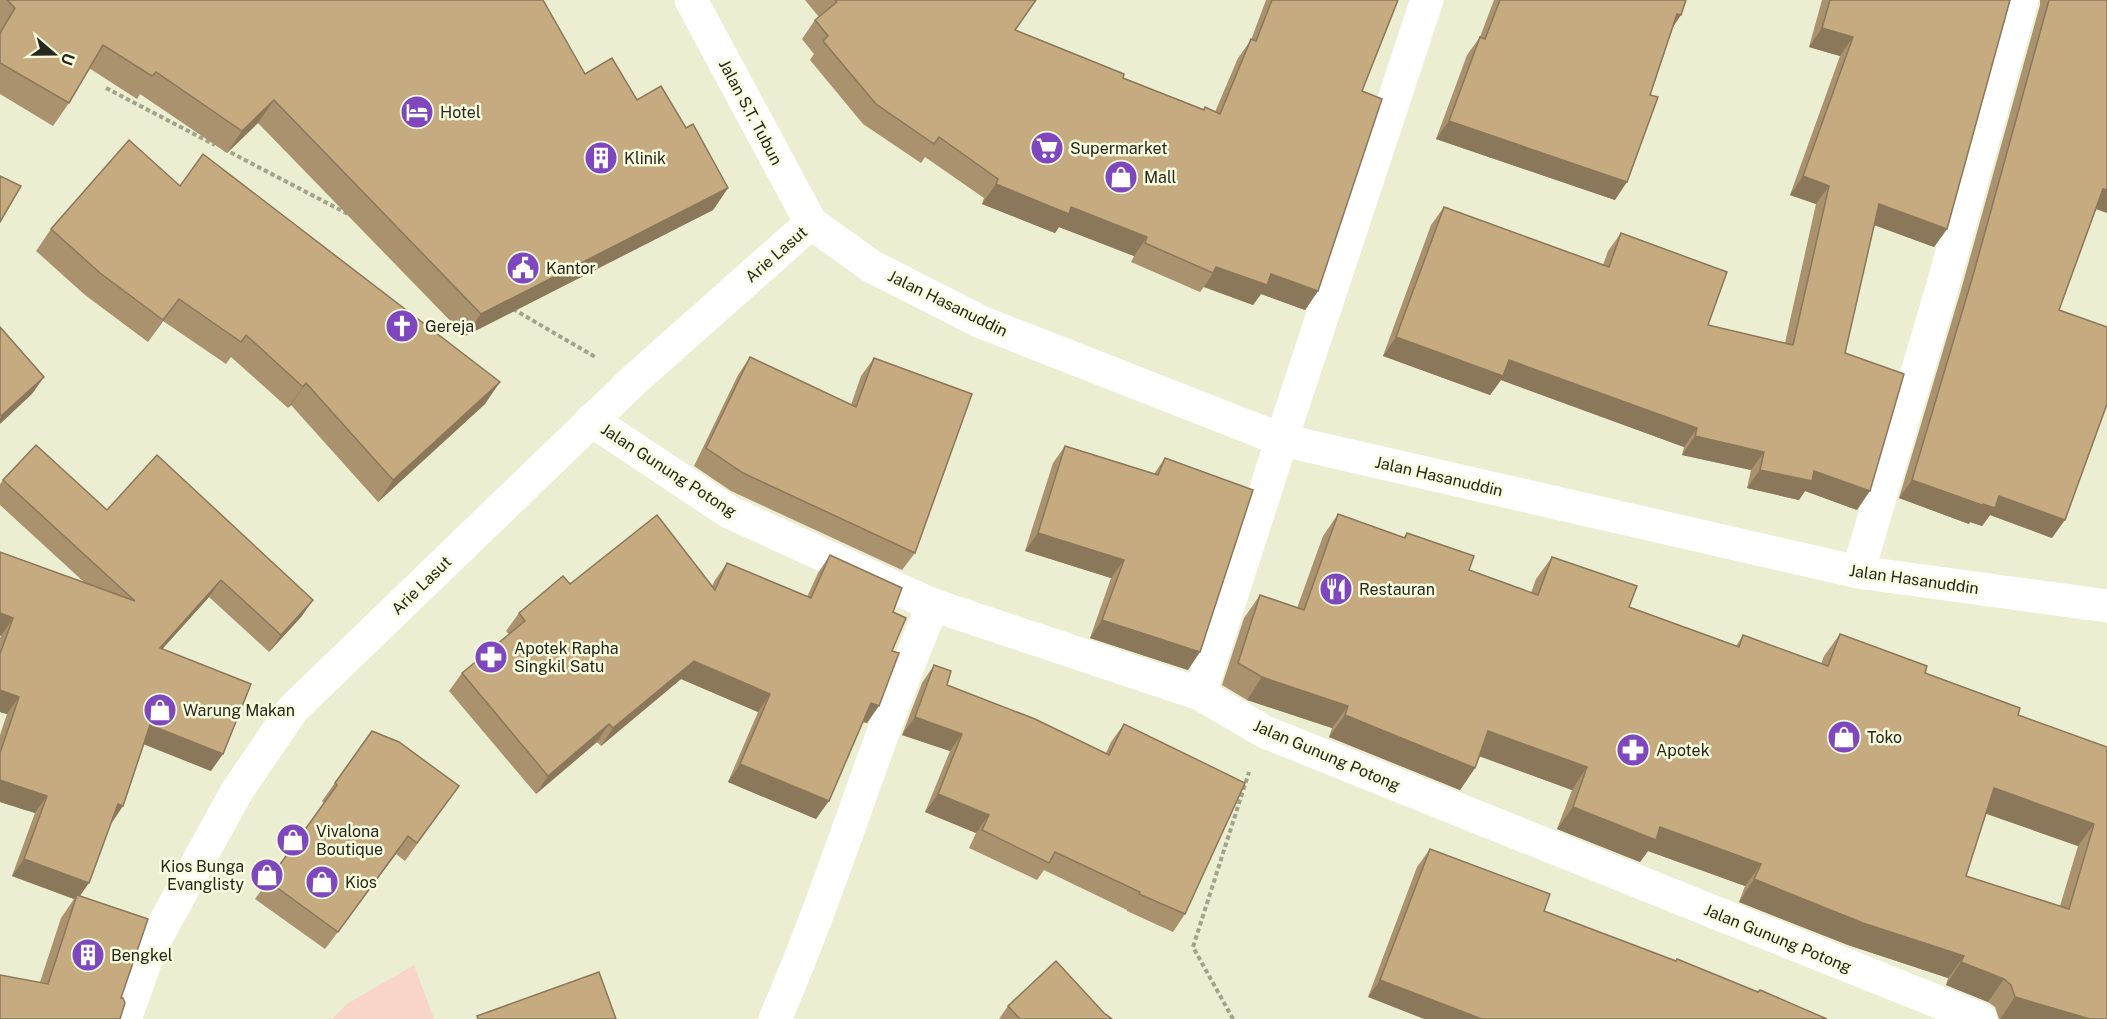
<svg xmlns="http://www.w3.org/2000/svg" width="2107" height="1019" viewBox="0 0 2107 1019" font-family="'Public Sans',sans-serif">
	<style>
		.green { fill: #f8d5c6 }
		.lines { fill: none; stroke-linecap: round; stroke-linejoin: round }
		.path { stroke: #a1a38c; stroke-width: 4; stroke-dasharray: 4.5 3; stroke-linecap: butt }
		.minor { stroke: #fff; stroke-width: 33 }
		.secondary { stroke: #fff; stroke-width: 33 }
		.trunk { stroke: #fff; stroke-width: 33 }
		.wall { fill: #aa926e; fill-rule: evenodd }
		.shaded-wall { fill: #8b775a }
		.building { fill: #c6aa80; stroke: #8b775a; stroke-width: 1.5; fill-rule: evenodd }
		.labels { text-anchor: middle; stroke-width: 5; stroke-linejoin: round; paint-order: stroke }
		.poi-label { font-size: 16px; fill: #27281d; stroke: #f8fbdd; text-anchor: start }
		.street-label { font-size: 16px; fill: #27281d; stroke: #f8fbdd }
	</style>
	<rect width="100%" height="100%" fill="#ebeed0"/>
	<path class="green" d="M 414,965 L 434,1019 L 332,1019 L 347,1004 Z"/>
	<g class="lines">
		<g class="path">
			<path d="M 106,88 L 215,145"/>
			<path d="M 224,149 L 348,214"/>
			<path d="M 513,309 L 597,358"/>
			<path d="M 1233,1019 L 1193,947 L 1249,772"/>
		</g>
		<g class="minor">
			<path d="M 591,420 L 729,512 L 933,605 L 1200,694 L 1265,732 L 1981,1019"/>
			<path d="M 1858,572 L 1943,285 L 2022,0"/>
			<path d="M 1200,694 L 1290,414 L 1427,0"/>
			<path d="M 775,1019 C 834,884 875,741 933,605"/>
		</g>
		<path class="secondary" d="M 125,1019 L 150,949 L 237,791 L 293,709 L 634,380 L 811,223"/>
		<path class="trunk" d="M 691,0 L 811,223 L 871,266 L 981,322 L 1282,440 L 1858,572 L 2107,606"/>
	</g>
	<g class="wall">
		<path d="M 0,0 L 543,0 L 585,74 L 637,100 L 686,128 L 728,188 L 713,210 L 465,336 L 258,123 L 227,153 L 140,94 L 137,99 L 89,68 L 69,103 L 53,126 L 0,94 Z"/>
		<path d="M 805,0 L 1036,0 L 1015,30 L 1123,78 L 1203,109 L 1205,107 L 1215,112 L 1238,58 L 1251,40 L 1266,0 L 1398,0 L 1362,91 L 1318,291 L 1305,310 L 1261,294 L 1253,305 L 1204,287 L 1200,292 L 1131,262 L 1134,256 L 1059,227 L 1055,233 L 982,204 L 984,198 L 925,157 L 921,163 L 863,124 L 810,60 L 814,54 L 802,39 L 815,20 L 819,17 Z"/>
		<path d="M 1494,0 L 1686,0 L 1673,27 L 1615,200 L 1436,139 L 1467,55 L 1480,37 Z"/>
		<path d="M 1822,0 L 2010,0 L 1947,229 L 1934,247 L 1874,225 L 1845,353 L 1857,510 L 1805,491 L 1799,500 L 1747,488 L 1751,470 L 1682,455 L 1684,447 L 1501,380 L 1490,395 L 1383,356 L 1431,225 L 1444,207 L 1603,265 L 1608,251 L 1621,233 L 1708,325 L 1785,343 L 1816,204 L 1790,195 L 1840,56 L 1809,47 Z"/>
		<path d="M 2040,0 L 2107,0 L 2096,209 L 2059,310 L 2052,538 L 1990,515 L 1982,526 L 1970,522 L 1969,524 L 1899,498 L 1961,290 L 2040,5 Z"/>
		<path d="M 180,186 L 485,404 L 378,502 L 291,405 L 288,408 L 231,357 L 226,364 L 163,321 L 148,342 L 85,295 L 36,251 L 51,229 Z"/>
		<path d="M 750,357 L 851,405 L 861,376 L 874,358 L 915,553 L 902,570 L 731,491 L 694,466 L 738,375 Z"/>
		<path d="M 1065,446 L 1154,474 L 1165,458 L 1188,670 L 1090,638 L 1111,578 L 1025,551 L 1053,463 Z"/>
		<path d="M 3,480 L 107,510 L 313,600 L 301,617 L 269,652 L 209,597 L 162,649 L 211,771 L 144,744 L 80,895 L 121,998 L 40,982 L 61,918 L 74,899 L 12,876 L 35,813 L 0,802 L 0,735 L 7,714 L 0,712 L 0,638 L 1,636 L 0,635 L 0,552 L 84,582 L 0,505 L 0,484 Z"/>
		<path d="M 1338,514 L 1403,538 L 1407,533 L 1469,570 L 1531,593 L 1536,579 L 1552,557 L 1629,607 L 1736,646 L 1743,635 L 1821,664 L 1824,656 L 1840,634 L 2018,715 L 2107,747 L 2107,1019 L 1999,1019 L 1995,1007 L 1988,1002 L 1946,985 L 1948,978 L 1848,945 L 1739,902 L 1745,886 L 1648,851 L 1640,862 L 1557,829 L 1572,790 L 1480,756 L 1475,768 L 1460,790 L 1329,737 L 1332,728 L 1247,700 L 1222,685 L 1244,618 L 1260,595 L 1297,608 L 1323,536 ZM 1986,813 L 2078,846 L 2060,906 L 1966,876 Z"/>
		<path d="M 830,555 L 893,612 L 892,651 L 867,723 L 862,722 L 816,819 L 728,782 L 758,712 L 681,679 L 601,746 L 597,742 L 536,794 L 449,691 L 462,673 L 509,634 L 506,631 L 519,613 L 712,586 L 715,580 L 727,563 L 807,597 L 818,573 Z"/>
		<path d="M 934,665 L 947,685 L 1106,753 L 1111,742 L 1124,724 L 1185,914 L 1173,932 L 1127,911 L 1127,910 L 1044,870 L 1037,880 L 969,848 L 976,833 L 925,812 L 950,751 L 902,735 L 922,683 Z"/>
		<path d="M 372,731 L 459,786 L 405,861 L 396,854 L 325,949 L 255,899 L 324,803 L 322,801 Z"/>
		<path d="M 1430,849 L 1544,911 L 1675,961 L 1677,959 L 1758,992 L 1760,990 L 1827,1019 L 1368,997 L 1417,867 Z"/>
		<path d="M 1008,1006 L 1104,1013 L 1112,1019 L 999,1019 Z"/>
	</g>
	<g class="shaded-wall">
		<path d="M 1677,14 L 1681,15 L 1669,33 Z"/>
		<path d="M 1822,28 L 1853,37 L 1840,56 L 1809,47 Z"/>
		<path d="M 274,100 L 258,123 L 227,153 L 242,131 Z"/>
		<path d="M 1449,121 L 1627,182 L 1615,200 L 1436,139 Z"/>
		<path d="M 1803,176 L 1829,186 L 1816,204 L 1790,195 Z"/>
		<path d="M 996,184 L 1071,207 L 1147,237 L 1134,256 L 1059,227 L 1055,233 L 982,204 Z"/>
		<path d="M 728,188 L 713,210 L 465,336 L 481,314 Z"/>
		<path d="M 2103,189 L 2107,190 L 2107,213 L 2090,207 Z"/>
		<path d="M 1879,204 L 1947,229 L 1934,247 L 1866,222 Z"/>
		<path d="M 1216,267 L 1271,274 L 1318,291 L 1305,310 L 1261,294 L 1253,305 L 1204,287 L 1213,273 Z"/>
		<path d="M 179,299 L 163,321 L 148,342 L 163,320 Z"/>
		<path d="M 1396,337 L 1509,360 L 1697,428 L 1684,447 L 1501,380 L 1490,395 L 1383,356 Z"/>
		<path d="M 44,377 L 32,394 L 0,424 L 0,418 L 1,416 Z"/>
		<path d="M 500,382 L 485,404 L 378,502 L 393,480 Z"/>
		<path d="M 306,383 L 291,405 L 288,408 L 303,387 Z"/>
		<path d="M 1695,436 L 1764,452 L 1751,470 L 1682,455 Z"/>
		<path d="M 1760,470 L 1814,471 L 1870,491 L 1857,510 L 1805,491 L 1799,500 L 1747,488 Z"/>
		<path d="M 1912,480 L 1983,504 L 1999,496 L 2065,520 L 2052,538 L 1990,515 L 1982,526 L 1970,522 L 1969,524 L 1899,498 Z"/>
		<path d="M 1038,533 L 1124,560 L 1111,578 L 1025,551 Z"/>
		<path d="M 221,580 L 209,597 L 148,665 L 160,648 Z"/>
		<path d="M 313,600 L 301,617 L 269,652 L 281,635 Z"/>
		<path d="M 0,613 L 13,618 L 1,636 L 0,635 Z"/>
		<path d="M 1102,620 L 1200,652 L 1188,670 L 1090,638 Z"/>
		<path d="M 694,661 L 770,694 L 758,712 L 681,679 L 601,746 L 613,728 Z"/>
		<path d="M 1262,677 L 1348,706 L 1332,728 L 1247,700 Z"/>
		<path d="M 0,690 L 19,697 L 7,714 L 0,712 Z"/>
		<path d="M 871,703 L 879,706 L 867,723 L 858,720 Z"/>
		<path d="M 1345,715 L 1475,768 L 1460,790 L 1329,737 Z"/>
		<path d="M 915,717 L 962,734 L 950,751 L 902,735 Z"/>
		<path d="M 609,724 L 597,742 L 536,794 L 548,776 Z"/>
		<path d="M 150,725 L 223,754 L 211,771 L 138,742 Z"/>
		<path d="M 1488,731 L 1587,767 L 1572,790 L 1473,754 Z"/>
		<path d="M 740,764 L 829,801 L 816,819 L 728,782 Z"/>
		<path d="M 0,780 L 47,796 L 35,813 L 0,802 Z"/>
		<path d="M 1994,788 L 2094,824 L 2078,846 L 1978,811 Z"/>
		<path d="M 938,794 L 989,815 L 976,833 L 925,812 Z"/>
		<path d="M 118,804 L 123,806 L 111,824 Z"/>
		<path d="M 1573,807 L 1660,827 L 1761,864 L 1745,886 L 1648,851 L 1640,862 L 1557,829 Z"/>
		<path d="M 408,836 L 396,854 L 325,949 L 338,932 Z"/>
		<path d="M 24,859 L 89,883 L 77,900 L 77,895 L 74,899 L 12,876 Z"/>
		<path d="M 1754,879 L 1964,956 L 1948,978 L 1848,945 L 1739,902 Z"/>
		<path d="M 1961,962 L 2004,979 L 1988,1002 L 1946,985 Z"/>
		<path d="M 1380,980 L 1482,1019 L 1424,1019 L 1368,997 Z"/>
		<path d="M 2015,997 L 2090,1019 L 2000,1019 Z"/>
	</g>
	<g class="building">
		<path d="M 7,0 L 543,0 L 585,74 L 612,58 L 637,100 L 661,86 L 686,128 L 693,124 L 728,188 L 481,314 L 274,100 L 242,131 L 156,72 L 152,76 L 103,45 L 69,103 L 0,63 L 0,33 L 15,8 Z"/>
		<path d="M 835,0 L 1036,0 L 1015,30 L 1124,74 L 1123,78 L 1204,110 L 1205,107 L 1220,114 L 1251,39 L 1256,41 L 1272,0 L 1398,0 L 1362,91 L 1382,99 L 1318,291 L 1271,274 L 1267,285 L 1216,267 L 1213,273 L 1145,243 L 1147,237 L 1071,207 L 1069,214 L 996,184 L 998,179 L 939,137 L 934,144 L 876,104 L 823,41 L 828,36 L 815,20 L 837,2 Z"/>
		<path d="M 1500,0 L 1686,0 L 1681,15 L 1677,14 L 1650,95 L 1658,97 L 1627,182 L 1449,121 L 1480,37 L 1485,39 Z"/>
		<path d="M 1830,0 L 2010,0 L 1947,229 L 1879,204 L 1845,353 L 1904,374 L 1870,491 L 1814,471 L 1812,481 L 1760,470 L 1764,452 L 1695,436 L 1697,428 L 1509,360 L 1503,376 L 1396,337 L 1444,207 L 1609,267 L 1621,233 L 1727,272 L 1708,325 L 1793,345 L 1829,186 L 1803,176 L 1853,37 L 1822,28 Z"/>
		<path d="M 2049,0 L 2107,0 L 2107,190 L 2103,189 L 2059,310 L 2107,327 L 2107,404 L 2065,520 L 1999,496 L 1995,508 L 1983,504 L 1982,505 L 1912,480 L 1974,272 Z"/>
		<path d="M 129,140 L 180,186 L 203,154 L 500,382 L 393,480 L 306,383 L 303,387 L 246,335 L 241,342 L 179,299 L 163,320 L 100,273 L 51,229 Z"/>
		<path d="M 0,176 L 21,186 L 0,222 Z"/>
		<path d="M 0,327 L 44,377 L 1,416 L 0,414 Z"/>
		<path d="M 750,357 L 856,407 L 874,358 L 972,394 L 915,553 L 743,473 L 706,448 Z"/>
		<path d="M 36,445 L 107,510 L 157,455 L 313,600 L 281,635 L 221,580 L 160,648 L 251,684 L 223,754 L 150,725 L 123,806 L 118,804 L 89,883 L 24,859 L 47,796 L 0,780 L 0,753 L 19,697 L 0,690 L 0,654 L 13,618 L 0,613 L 0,552 L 135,601 L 3,480 Z"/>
		<path d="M 1065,446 L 1158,475 L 1165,458 L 1253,490 L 1200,652 L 1102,620 L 1124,560 L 1038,533 Z"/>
		<path d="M 1338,514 L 1405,538 L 1407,533 L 1474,556 L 1469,570 L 1538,595 L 1552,557 L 1637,586 L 1629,607 L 1739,647 L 1743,635 L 1828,666 L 1840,634 L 1927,666 L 1925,673 L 2020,708 L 2018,715 L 2107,747 L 2107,1019 L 2090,1019 L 2015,997 L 2011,985 L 2004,979 L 1961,962 L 1964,956 L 1863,923 L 1754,879 L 1761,864 L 1660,827 L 1656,840 L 1573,807 L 1587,767 L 1488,731 L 1475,768 L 1345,715 L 1348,706 L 1262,677 L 1238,663 L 1260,595 L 1304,610 ZM 1994,788 L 2094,824 L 2069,909 L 1966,876 Z"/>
		<path d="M 657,515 L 715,590 L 727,563 L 811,598 L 830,555 L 902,588 L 893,612 L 906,618 L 892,651 L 899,653 L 879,706 L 871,703 L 829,801 L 740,764 L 770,694 L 694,661 L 613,728 L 609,724 L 548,776 L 462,673 L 525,621 L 519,613 L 563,576 L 570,584 Z"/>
		<path d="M 934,665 L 951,671 L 947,685 L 1035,719 L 1109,755 L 1124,724 L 1245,783 L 1185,914 L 1139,894 L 1140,892 L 1055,852 L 1049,863 L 982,830 L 989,815 L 938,794 L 962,734 L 915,717 Z"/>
		<path d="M 372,731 L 399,742 L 459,786 L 417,843 L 408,836 L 338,932 L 268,881 L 337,785 L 335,783 Z"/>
		<path d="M 1430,849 L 1550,894 L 1544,911 L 1676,961 L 1677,959 L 1758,992 L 1760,990 L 1827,1019 L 1482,1019 L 1380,980 Z"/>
		<path d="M 77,895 L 148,919 L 121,998 L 123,998 L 125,1003 L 120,1019 L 0,1019 L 0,975 L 48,984 Z"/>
		<path d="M 1056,961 L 1104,1013 L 1112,1019 L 1020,1019 L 1008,1006 Z"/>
		<path d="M 599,972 L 616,1019 L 478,1019 L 477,1016 Z"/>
	</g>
	<defs>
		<g id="hotel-disc" transform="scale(1.725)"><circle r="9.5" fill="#7f47bd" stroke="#f8fbdd"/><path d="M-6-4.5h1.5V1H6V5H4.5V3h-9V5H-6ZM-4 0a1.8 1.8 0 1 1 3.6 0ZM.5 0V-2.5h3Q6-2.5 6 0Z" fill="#fff"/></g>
		<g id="supermarket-disc" transform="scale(1.725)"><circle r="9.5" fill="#7f47bd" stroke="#f8fbdd"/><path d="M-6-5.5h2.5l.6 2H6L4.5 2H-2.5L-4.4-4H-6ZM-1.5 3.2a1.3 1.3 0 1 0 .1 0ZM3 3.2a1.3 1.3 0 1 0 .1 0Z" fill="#fff"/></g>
		<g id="building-disc" transform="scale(1.725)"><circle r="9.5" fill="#7f47bd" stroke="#f8fbdd"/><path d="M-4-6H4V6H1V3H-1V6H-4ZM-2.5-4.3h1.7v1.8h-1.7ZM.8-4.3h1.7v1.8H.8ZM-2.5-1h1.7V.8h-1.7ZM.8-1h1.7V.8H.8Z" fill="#fff"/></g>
		<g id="shop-disc" transform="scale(1.725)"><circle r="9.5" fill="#7f47bd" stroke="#f8fbdd"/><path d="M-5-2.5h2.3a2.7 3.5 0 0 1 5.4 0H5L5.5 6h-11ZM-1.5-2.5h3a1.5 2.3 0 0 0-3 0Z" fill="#fff"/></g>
		<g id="civic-disc" transform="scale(1.725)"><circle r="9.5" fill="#7f47bd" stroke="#f8fbdd"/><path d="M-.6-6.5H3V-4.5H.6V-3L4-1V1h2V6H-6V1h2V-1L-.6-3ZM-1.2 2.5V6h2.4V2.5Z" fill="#fff"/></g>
		<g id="church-disc" transform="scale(1.725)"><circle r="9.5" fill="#7f47bd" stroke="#f8fbdd"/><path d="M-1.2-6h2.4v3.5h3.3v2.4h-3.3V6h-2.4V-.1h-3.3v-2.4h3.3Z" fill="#fff"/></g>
		<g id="restaurant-disc" transform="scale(1.725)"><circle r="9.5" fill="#7f47bd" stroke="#f8fbdd"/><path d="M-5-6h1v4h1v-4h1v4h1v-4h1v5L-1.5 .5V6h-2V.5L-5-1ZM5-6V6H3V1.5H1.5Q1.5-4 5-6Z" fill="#fff"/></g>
		<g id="pharmacy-disc" transform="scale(1.725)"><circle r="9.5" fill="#7f47bd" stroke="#f8fbdd"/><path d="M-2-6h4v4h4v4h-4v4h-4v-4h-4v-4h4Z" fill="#fff"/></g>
	</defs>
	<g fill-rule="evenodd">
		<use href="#hotel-disc" x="417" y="112"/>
		<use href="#supermarket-disc" x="1047" y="148"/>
		<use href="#building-disc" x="601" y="158"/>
		<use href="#shop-disc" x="1121" y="177"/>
		<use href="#civic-disc" x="523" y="268"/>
		<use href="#church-disc" x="402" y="326"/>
		<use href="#restaurant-disc" x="1336" y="589"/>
		<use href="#pharmacy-disc" x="491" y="657"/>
		<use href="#shop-disc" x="160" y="710"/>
		<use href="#shop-disc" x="1844" y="737"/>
		<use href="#pharmacy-disc" x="1633" y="750"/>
		<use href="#shop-disc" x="293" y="840"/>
		<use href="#shop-disc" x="267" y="875"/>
		<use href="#shop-disc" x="322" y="882"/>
		<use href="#building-disc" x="88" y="955"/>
	</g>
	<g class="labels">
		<g class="poi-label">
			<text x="440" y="118">Hotel</text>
			<text x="1070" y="154">Supermarket</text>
			<text x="624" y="164">Klinik</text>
			<text x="1144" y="183">Mall</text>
			<text x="546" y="274">Kantor</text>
			<text x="425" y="332">Gereja</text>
			<text x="1359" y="595">Restauran</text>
			<text x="514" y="654">Apotek Rapha<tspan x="514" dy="18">Singkil Satu</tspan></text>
			<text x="183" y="716">Warung Makan</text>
			<text x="1867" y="743">Toko</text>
			<text x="1656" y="756">Apotek</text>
			<text x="316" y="837">Vivalona<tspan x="316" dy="18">Boutique</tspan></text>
			<text x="244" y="872" text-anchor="end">Kios Bunga<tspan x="244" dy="18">Evanglisty</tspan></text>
			<text x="345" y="888">Kios</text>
			<text x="111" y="961">Bengkel</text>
		</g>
		<g class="street-label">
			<text transform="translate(751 112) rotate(62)" y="6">Jalan S.T. Tubun</text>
			<text transform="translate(776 254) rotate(-41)" y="6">Arie Lasut</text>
			<text transform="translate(948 303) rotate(26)" y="6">Jalan Hasanuddin</text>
			<text transform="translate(669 470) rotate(33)" y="6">Jalan Gunung Potong</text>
			<text transform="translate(1439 476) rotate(13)" y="6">Jalan Hasanuddin</text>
			<text transform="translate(1914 579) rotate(8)" y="6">Jalan Hasanuddin</text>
			<text transform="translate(421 585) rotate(-44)" y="6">Arie Lasut</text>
			<text transform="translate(1327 755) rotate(23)" y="6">Jalan Gunung Potong</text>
			<text transform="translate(1778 938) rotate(22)" y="6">Jalan Gunung Potong</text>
		</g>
	</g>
	<g transform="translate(54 54) rotate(110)" stroke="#f8fbdd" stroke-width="4.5" paint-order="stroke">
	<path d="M0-4.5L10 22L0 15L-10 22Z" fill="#27281d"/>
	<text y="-9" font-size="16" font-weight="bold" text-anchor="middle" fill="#27281d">U</text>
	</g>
</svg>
